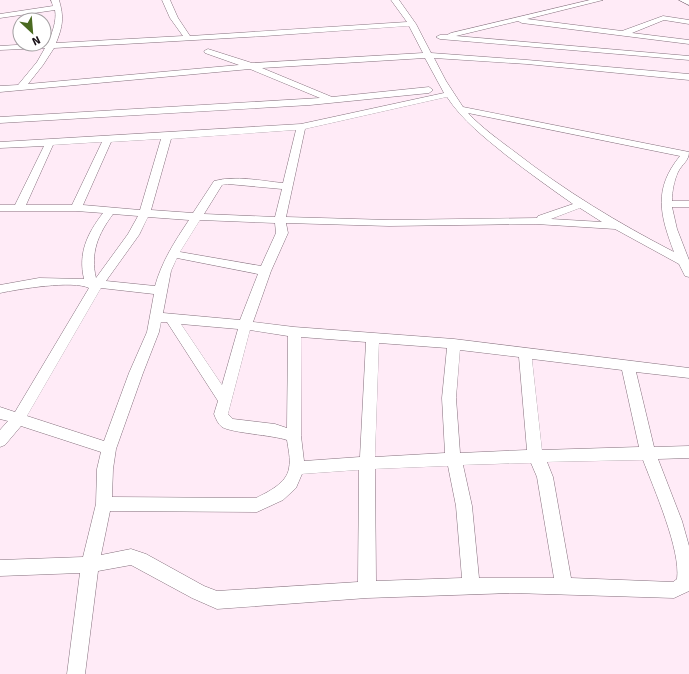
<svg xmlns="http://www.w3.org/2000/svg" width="689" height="674" viewBox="0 0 689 674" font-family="Signika,sans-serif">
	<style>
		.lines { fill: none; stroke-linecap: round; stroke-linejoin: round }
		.street-casing { stroke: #85707d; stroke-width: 1 }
		.street { fill: #fff; fill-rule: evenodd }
	</style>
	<rect width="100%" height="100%" fill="#ffebf7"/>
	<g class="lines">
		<g class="street-casing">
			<g id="street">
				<path d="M 51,0 L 59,0 C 64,17 63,26 56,43 L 183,36 L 170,18 L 162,0 L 170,0 L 178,18 L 190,36 L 407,22 L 391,0 L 399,0 L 416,24 L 431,53 L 527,60 L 689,74 L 689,80 L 527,64 L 434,58 L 446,81 L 463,107 L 689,152 C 689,161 682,164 678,172 C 674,181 672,191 672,201 L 689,201 L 689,207 L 672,207 L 677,229 L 689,260 L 689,277 L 685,276 L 679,264 L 615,229 L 536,224 L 389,226 L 286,223 L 288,233 L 271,271 L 253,322 L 294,327 L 454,339 L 689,368 L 689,378 L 636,372 L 654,447 L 689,446 L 689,458 L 658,459 L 682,521 L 689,546 L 689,591 L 674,598 L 513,593 L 367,598 L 217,609 L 192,598 L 131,565 L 98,571 L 85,674 L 67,674 L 80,573 L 0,576 L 0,560 L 83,557 L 96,504 L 97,469 L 101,452 L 21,426 L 5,445 L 0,447 L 0,430 L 8,421 L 0,419 L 0,407 L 15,412 L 89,288 C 73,280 19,289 0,293 L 0,285 L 39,278 L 84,279 C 78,253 87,234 103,213 L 76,211 L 0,211 L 0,205 L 15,205 L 44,146 L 0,148 L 0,142 L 301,124 L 444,93 L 425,58 L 262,68 L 332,97 L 429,87 L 433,90 L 429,93 L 310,105 L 0,123 L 0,117 L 320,98 L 250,69 L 0,92 L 0,86 L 18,85 L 37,62 L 45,48 L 0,50 L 0,46 L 48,43 C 52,33 57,21 55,10 L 0,18 L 0,14 L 53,6 ZM 409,26 L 423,53 L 252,63 L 208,49 L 204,51 L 205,53 L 239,65 L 28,84 L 43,65 L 54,48 L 265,36 ZM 447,97 C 463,121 484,137 506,155 C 528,172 550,188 573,204 L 538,216 L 537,218 L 389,220 L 286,217 L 305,129 ZM 468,113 L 680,156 C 653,189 660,215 674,252 C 618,223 565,191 515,152 C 499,140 482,128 468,113 ZM 296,130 L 283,183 C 261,181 236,175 214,181 L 193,213 L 151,210 L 171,139 ZM 161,139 L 140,210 L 83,205 L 111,142 ZM 102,142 L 72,205 L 26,205 L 53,145 ZM 228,184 L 282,189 L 275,217 L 204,214 L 222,185 ZM 580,208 L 602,222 L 551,219 ZM 113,214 L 138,216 L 128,234 L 96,278 C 90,253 98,234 113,214 ZM 148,217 L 189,220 C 175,241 162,261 155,286 L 106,281 L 139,235 ZM 200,220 L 275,223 L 276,233 L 261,266 L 180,252 ZM 177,258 L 258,274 L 240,320 L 163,313 L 171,271 ZM 101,288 L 154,294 L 147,332 L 129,373 L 104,441 L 27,416 ZM 161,322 L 167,322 L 218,401 L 214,414 C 216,419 218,424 222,427 C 232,433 272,435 287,440 C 288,448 291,459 289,468 C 287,483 268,492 256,498 L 112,497 L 113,469 L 116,449 L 143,373 L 159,332 ZM 181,324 L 238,329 L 222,385 ZM 250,330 L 288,336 L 287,428 L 275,424 L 233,419 L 228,414 ZM 301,337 L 366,342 L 360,457 L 304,461 L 301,436 ZM 379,343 L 447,348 L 442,398 L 445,453 L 375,457 ZM 460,350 L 519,357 L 527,450 L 460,453 L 456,398 ZM 532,359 L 622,370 L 639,447 L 542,450 ZM 643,460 C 654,489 681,550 677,579 L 673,582 L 571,578 L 553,477 L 547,462 ZM 531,463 L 537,477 L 554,578 L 479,578 L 472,506 L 463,465 ZM 448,466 L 456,506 L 462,578 L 376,581 L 375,469 ZM 359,470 L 358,582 L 217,591 L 204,586 L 146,554 L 131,549 L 101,555 L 110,511 L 257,512 L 283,500 L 296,488 L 302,474 Z"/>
				<path d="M 590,0 L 603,0 L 527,19 L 622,31 L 663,16 L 689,20 L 689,24 L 664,20 L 632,33 L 689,40 L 689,44 L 522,23 L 518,21 L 456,36 L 689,56 L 689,60 L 440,39 L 436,37 L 440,35 L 447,35 L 451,33 Z"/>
				<path d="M 679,0 L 689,0 L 689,5 Z"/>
			</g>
		</g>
		<use href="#street" class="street"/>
	</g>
	<g transform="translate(32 32) rotate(154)"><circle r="19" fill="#ffffff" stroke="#a29fa1"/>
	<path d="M0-3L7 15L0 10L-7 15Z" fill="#4a6a21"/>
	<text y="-6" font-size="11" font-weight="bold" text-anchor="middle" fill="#170f15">N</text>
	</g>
</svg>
